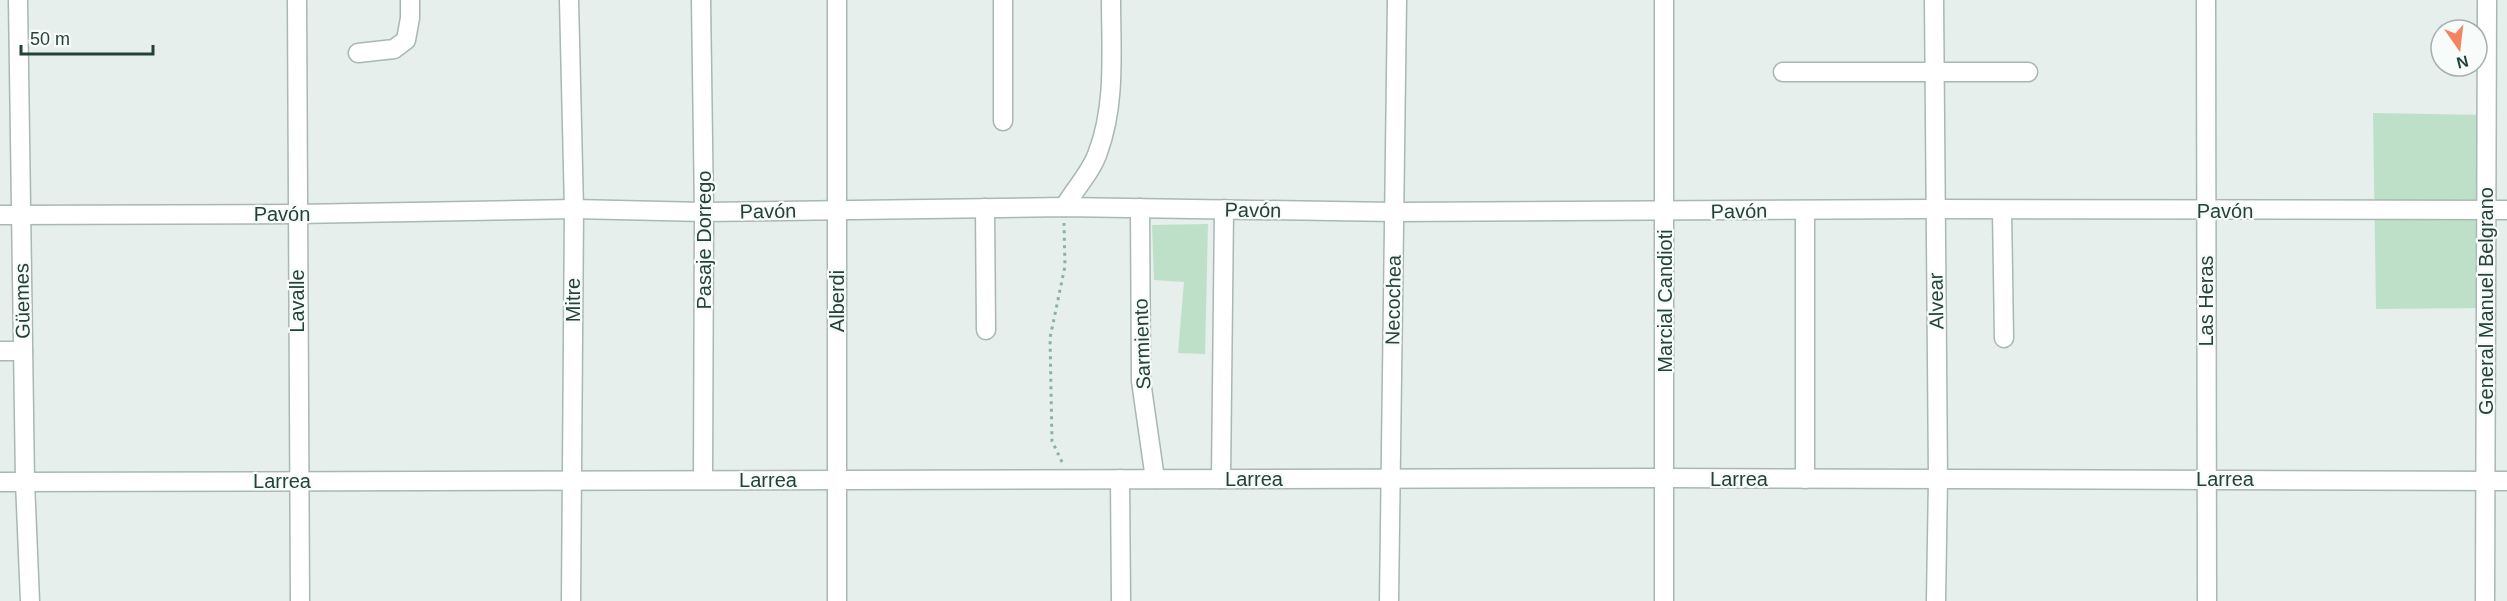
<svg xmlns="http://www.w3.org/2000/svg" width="2507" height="601" viewBox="0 0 2507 601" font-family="Arial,sans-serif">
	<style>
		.green { fill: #bfe0c8 }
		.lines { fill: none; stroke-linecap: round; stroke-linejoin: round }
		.minor-casing { stroke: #a8b8b2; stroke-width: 21 }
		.path { stroke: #86b3a5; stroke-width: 3; stroke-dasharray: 3 4.5; stroke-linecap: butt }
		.minor { stroke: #fff; stroke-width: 18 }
		.labels { text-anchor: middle; stroke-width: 4.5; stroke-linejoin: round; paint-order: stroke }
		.street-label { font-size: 20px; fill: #24423a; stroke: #f7fbf9 }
	</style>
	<rect width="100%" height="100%" fill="#e6efeb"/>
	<g class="green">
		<path d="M 2373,113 L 2486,115 L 2486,308 L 2376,309 Z"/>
		<path d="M 1208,224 L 1205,354 L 1178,353 L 1184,282 L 1154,280 L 1152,225 Z"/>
	</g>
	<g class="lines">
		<g class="minor-casing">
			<g id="minor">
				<path d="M 18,0 L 25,482 L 30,601"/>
				<path d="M 297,0 L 300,601"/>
				<path d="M 569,0 L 574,209 L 571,601"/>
				<path d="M 701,0 L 704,212 L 703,480"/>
				<path d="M 837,0 L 837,601"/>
				<path d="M 1003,0 L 1003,121"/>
				<path d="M 1664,0 L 1664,601"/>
				<path d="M 1934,0 L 1938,479 L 1936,601"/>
				<path d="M 2206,0 L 2207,601"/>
				<path d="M 358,53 L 394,49 L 406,40 L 410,18 L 410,0"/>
				<path d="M 1783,72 L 2028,72"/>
				<path d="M 1064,207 C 1075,189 1092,171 1098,152 C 1116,104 1111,50 1111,0"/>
				<path d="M 985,208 L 986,330"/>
				<path d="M 1140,208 L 1141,381 L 1155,479"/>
				<path d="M 1805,210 L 1805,479"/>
				<path d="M 2002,210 L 2004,338"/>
				<path d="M 0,215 L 297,214 L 574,209 L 704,212 L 1064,207 L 1394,212 L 1935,209 L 2507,210"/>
				<path d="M 0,351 L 23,351"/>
				<path d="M 1120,479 L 1121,601"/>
				<path d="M 1221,479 L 1224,209"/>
				<path d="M 0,482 L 1665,478 L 2507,481"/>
				<path d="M 1389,601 L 1397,0"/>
				<path d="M 2485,601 L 2487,0"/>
			</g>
		</g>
		<path class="path" d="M 1062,462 L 1052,441 L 1050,338 L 1065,266 L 1064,223"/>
		<use href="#minor" class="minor"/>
	</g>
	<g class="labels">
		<g class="street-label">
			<text transform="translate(1253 210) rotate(1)" y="7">Pavón</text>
			<text transform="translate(768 211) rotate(-1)" y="7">Pavón</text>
			<text transform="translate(1739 211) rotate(-1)" y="7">Pavón</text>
			<text x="2225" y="218">Pavón</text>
			<text x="282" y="221">Pavón</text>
			<text transform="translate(704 240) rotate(-90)" y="7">Pasaje Dorrego</text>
			<text transform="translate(573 300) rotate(-90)" y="7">Mitre</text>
			<text transform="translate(1393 300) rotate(-89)" y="7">Necochea</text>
			<text transform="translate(22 301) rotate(-91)" y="7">Güemes</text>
			<text transform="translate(297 301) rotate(-90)" y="7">Lavalle</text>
			<text transform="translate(837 301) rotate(-90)" y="7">Alberdi</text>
			<text transform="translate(1665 301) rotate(-90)" y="7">Marcial Candioti</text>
			<text transform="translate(1936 301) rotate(-91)" y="7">Alvear</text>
			<text transform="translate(2206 301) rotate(-90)" y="7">Las Heras</text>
			<text transform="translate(2486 301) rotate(-90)" y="7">General Manuel Belgrano</text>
			<text transform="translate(1142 344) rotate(-92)" y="7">Sarmiento</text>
			<text x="1254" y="486">Larrea</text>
			<text x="1739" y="486">Larrea</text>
			<text x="2225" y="486">Larrea</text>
			<text x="768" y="487">Larrea</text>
			<text x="282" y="488">Larrea</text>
		</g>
	</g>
	<g transform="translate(2459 48) rotate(166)"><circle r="28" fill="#f7fbf9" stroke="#a3b1ad" stroke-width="1.5"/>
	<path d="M0-4.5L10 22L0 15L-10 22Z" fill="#f4845f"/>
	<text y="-9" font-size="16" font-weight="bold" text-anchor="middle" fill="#24423a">N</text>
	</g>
	<path d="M21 45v9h132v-9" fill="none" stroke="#24423a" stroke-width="3"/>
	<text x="30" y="45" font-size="18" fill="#24423a" stroke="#f7fbf9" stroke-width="4.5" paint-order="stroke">50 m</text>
</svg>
